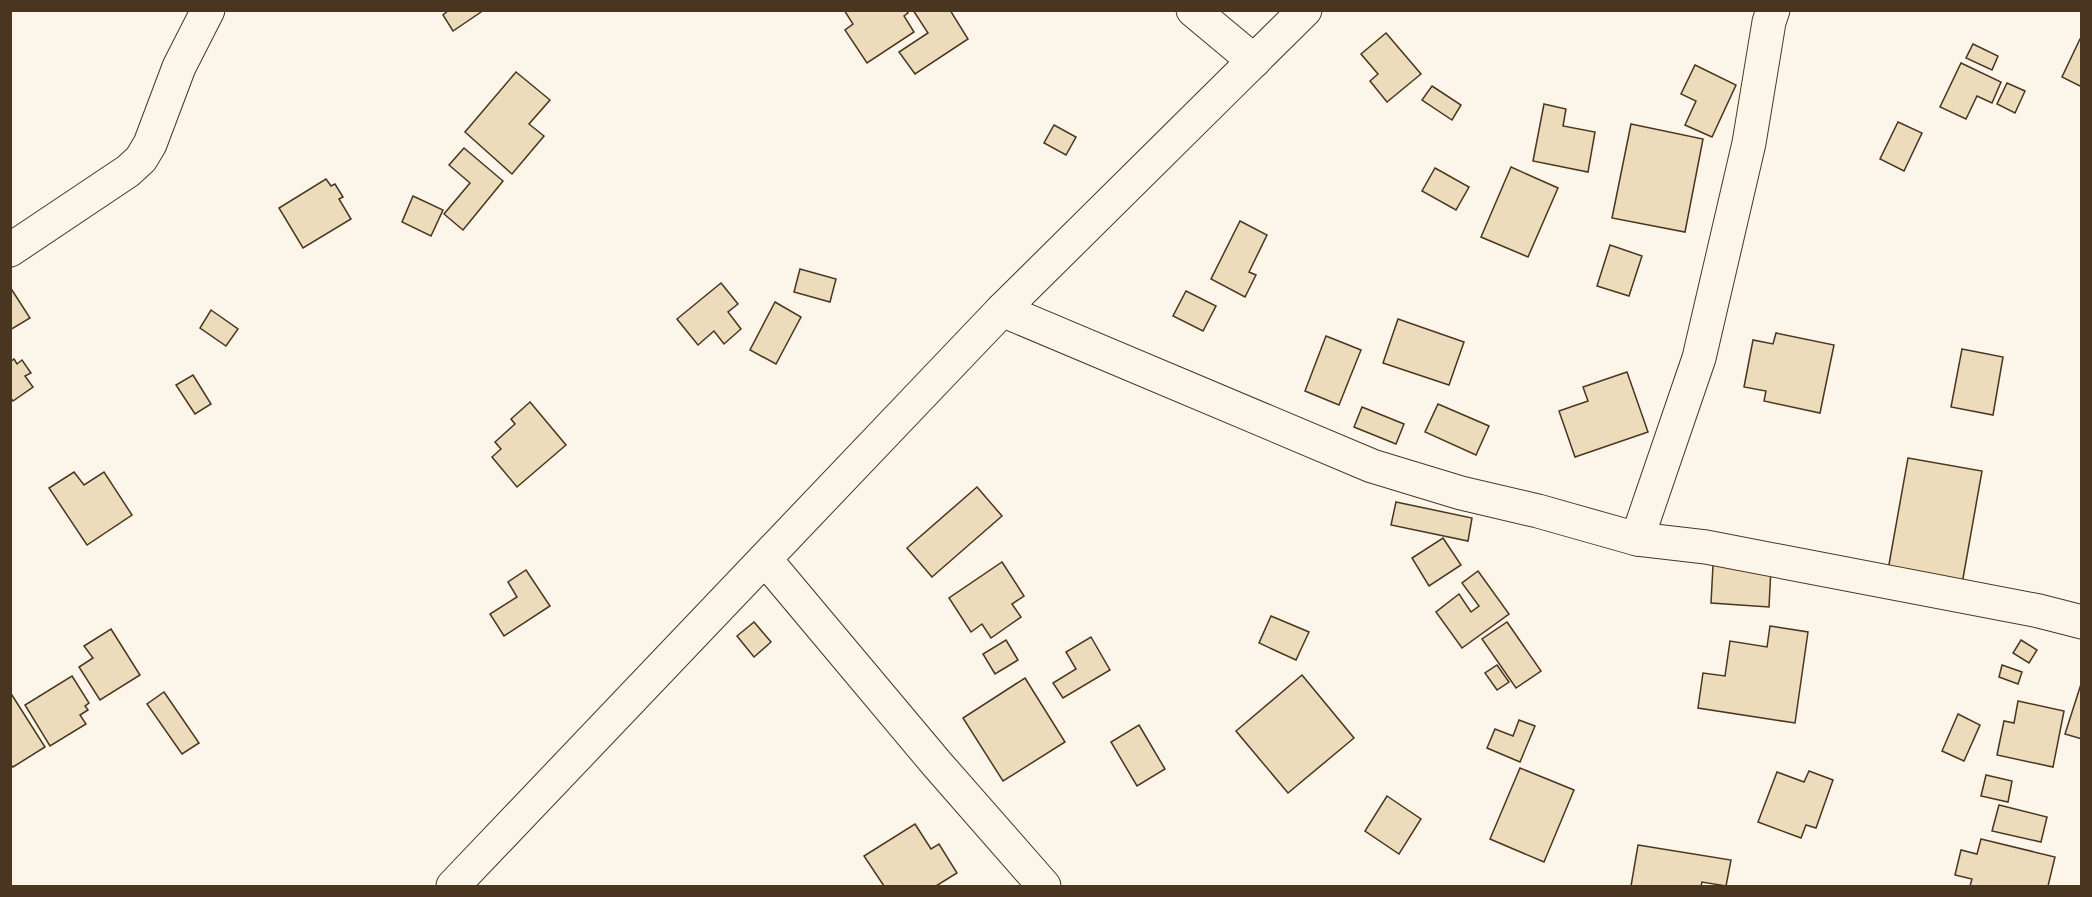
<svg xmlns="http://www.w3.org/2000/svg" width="2092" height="897" viewBox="0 0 2092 897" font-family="'Archivo Narrow',sans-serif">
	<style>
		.building { fill: #ecdcbc; stroke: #4a3520; stroke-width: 1.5 }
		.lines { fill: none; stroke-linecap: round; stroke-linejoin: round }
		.minor-casing { stroke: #4a3520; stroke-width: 35 }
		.major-casing { stroke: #4a3520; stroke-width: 35 }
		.minor { stroke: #fbf6e9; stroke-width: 33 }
		.major { stroke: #fbf6e9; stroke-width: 33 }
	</style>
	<rect width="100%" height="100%" fill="#fbf6e9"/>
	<g class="building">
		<path d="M 449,10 L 480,10 L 481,12 L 453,31 L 443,15 Z"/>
		<path d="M 844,10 L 906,10 L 908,13 L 904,16 L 914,32 L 867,63 L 845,30 L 853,24 Z"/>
		<path d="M 913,10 L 950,10 L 968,39 L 915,74 L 899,52 L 928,33 Z"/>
		<path d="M 1386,33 L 1421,74 L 1387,102 L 1370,81 L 1378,74 L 1361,54 Z"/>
		<path d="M 2080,39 L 2082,39 L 2082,87 L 2062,77 Z"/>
		<path d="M 1973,44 L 1998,56 L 1992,70 L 1966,58 Z"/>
		<path d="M 1961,63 L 2001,82 L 1992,103 L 1977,96 L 1966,119 L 1940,107 Z"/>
		<path d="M 1695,65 L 1736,85 L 1712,137 L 1685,125 L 1696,101 L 1681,94 Z"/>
		<path d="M 516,72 L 550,100 L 529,124 L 544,136 L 512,174 L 465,132 Z"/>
		<path d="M 2007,83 L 2025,91 L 2015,113 L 1997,104 Z"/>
		<path d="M 1432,86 L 1461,105 L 1452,120 L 1422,100 Z"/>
		<path d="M 1544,104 L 1566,109 L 1563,126 L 1595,132 L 1588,172 L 1533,161 Z"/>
		<path d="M 1898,122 L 1922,133 L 1904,171 L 1880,159 Z"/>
		<path d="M 1631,124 L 1703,139 L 1685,232 L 1612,218 Z"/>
		<path d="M 1054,125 L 1076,137 L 1066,155 L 1044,143 Z"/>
		<path d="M 464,148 L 503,181 L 463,230 L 444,214 L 470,183 L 449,165 Z"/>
		<path d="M 1511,167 L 1558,188 L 1528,257 L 1481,237 Z"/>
		<path d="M 1435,168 L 1469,187 L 1456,210 L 1422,191 Z"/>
		<path d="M 326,179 L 331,186 L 335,184 L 343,197 L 339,199 L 351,219 L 303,248 L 279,208 Z"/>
		<path d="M 413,196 L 443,210 L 431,236 L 402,222 Z"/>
		<path d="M 1240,221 L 1267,235 L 1249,272 L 1256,275 L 1245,297 L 1211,279 Z"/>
		<path d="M 1610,245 L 1642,256 L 1629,296 L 1597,286 Z"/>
		<path d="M 800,269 L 836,279 L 830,302 L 794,292 Z"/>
		<path d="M 721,283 L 738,304 L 728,312 L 741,329 L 724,344 L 714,331 L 698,345 L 677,319 Z"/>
		<path d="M 10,287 L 30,318 L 10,330 Z"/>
		<path d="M 1186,291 L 1216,306 L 1203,331 L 1173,316 Z"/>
		<path d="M 775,302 L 801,317 L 776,364 L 750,350 Z"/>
		<path d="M 211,310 L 238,329 L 226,346 L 200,328 Z"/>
		<path d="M 1398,319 L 1464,342 L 1449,385 L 1383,363 Z"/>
		<path d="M 1776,333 L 1834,345 L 1820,413 L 1764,401 L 1766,391 L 1744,387 L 1753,340 L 1773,344 Z"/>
		<path d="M 1326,336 L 1361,350 L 1339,405 L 1305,391 Z"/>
		<path d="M 1962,349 L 2003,357 L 1993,415 L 1951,407 Z"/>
		<path d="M 14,359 L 17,364 L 22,360 L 31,373 L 25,376 L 33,387 L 13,401 L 10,397 L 10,362 Z"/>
		<path d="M 1627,372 L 1648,432 L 1575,457 L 1559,411 L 1588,401 L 1583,387 Z"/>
		<path d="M 193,375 L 211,404 L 195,414 L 176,385 Z"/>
		<path d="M 530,402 L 566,445 L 517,487 L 492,457 L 501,449 L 495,442 L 515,424 L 511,419 Z"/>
		<path d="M 1438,404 L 1489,426 L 1476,455 L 1425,432 Z"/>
		<path d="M 1362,407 L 1404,424 L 1396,444 L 1354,427 Z"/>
		<path d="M 1908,458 L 1982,471 L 1962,584 L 1888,570 Z"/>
		<path d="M 74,472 L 84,485 L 104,472 L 132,515 L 87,545 L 49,488 Z"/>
		<path d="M 977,487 L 1002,516 L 932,577 L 907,548 Z"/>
		<path d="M 1396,502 L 1472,518 L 1468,541 L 1391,525 Z"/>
		<path d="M 1443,538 L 1461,565 L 1429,586 L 1412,558 Z"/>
		<path d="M 1002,562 L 1024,596 L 1012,604 L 1021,617 L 991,638 L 982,624 L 971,632 L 949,598 Z"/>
		<path d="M 1713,565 L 1771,568 L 1769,607 L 1711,603 Z"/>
		<path d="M 526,570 L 550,606 L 504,636 L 490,614 L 517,597 L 508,582 Z"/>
		<path d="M 1478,571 L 1509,614 L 1462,648 L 1436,612 L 1459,594 L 1471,612 L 1479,606 L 1462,583 Z"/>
		<path d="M 1271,616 L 1309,632 L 1296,660 L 1259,643 Z"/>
		<path d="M 754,622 L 771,642 L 754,657 L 737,636 Z"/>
		<path d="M 1507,622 L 1541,671 L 1516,688 L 1482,639 Z"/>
		<path d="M 1770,626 L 1808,632 L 1795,723 L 1698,708 L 1703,673 L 1725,676 L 1730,641 L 1767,647 Z"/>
		<path d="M 111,629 L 140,675 L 100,700 L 79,667 L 93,658 L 84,646 Z"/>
		<path d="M 1091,637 L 1110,670 L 1063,698 L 1053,683 L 1076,669 L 1066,652 Z"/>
		<path d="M 1006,640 L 1018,660 L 995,674 L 983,654 Z"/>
		<path d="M 2021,640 L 2037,650 L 2029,663 L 2013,653 Z"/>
		<path d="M 1497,665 L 1509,682 L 1497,690 L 1485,673 Z"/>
		<path d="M 2002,665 L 2022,672 L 2018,684 L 1999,677 Z"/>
		<path d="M 1302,675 L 1354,738 L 1288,793 L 1236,731 Z"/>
		<path d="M 72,676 L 89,703 L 85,706 L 88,710 L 80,715 L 86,724 L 50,746 L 25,705 Z"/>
		<path d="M 1025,678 L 1065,742 L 1003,781 L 963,718 Z"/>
		<path d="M 2082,681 L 2082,739 L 2065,734 Z"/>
		<path d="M 10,692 L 45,747 L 13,767 L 10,764 Z"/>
		<path d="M 164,692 L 199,743 L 182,754 L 147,704 Z"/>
		<path d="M 2018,701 L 2064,711 L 2053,767 L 1997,755 L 2004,721 L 2014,723 Z"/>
		<path d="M 1958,714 L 1980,725 L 1964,761 L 1942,751 Z"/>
		<path d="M 1519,720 L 1535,726 L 1520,762 L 1487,748 L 1495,729 L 1513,736 Z"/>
		<path d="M 1139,725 L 1165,769 L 1137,786 L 1111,742 Z"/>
		<path d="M 1520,768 L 1574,790 L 1544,862 L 1490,839 Z"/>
		<path d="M 1809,771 L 1833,780 L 1816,828 L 1806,825 L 1801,838 L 1758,822 L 1777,772 L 1804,782 Z"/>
		<path d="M 1986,775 L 2012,781 L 2008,802 L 1981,796 Z"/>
		<path d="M 1387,796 L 1421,819 L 1399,854 L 1365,831 Z"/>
		<path d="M 1999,805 L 2047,817 L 2041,842 L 1992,831 Z"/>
		<path d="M 915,824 L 931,849 L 939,844 L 957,873 L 936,886 L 884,886 L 864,856 Z"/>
		<path d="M 1981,839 L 2055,857 L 2048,886 L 1970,886 L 1972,879 L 1955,875 L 1961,850 L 1977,854 Z"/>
		<path d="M 1638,845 L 1731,860 L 1726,886 L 1702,882 L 1701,886 L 1631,886 Z"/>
	</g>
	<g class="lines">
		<g class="minor-casing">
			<g id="minor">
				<path d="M 1193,10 L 1254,61"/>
				<path d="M 10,250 L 128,171 L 141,159 L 150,144 L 179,67 L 208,10"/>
				<path d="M 1002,310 L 1372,466 L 1461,493 L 1538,511 L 1637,539 L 1706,547 L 2039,611 L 2082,622"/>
				<path d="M 1637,539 L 1699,358 L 1749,143 L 1769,22 L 1773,10"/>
				<path d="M 765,559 L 937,764 L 1044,886"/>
			</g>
		</g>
		<g class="major-casing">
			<path id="major" d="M 453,886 L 1002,310 L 1305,10"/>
		</g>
		<use href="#minor" class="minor"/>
		<use href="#major" class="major"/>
	</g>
	<rect width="2092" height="897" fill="none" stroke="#4a3520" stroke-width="24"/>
</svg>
